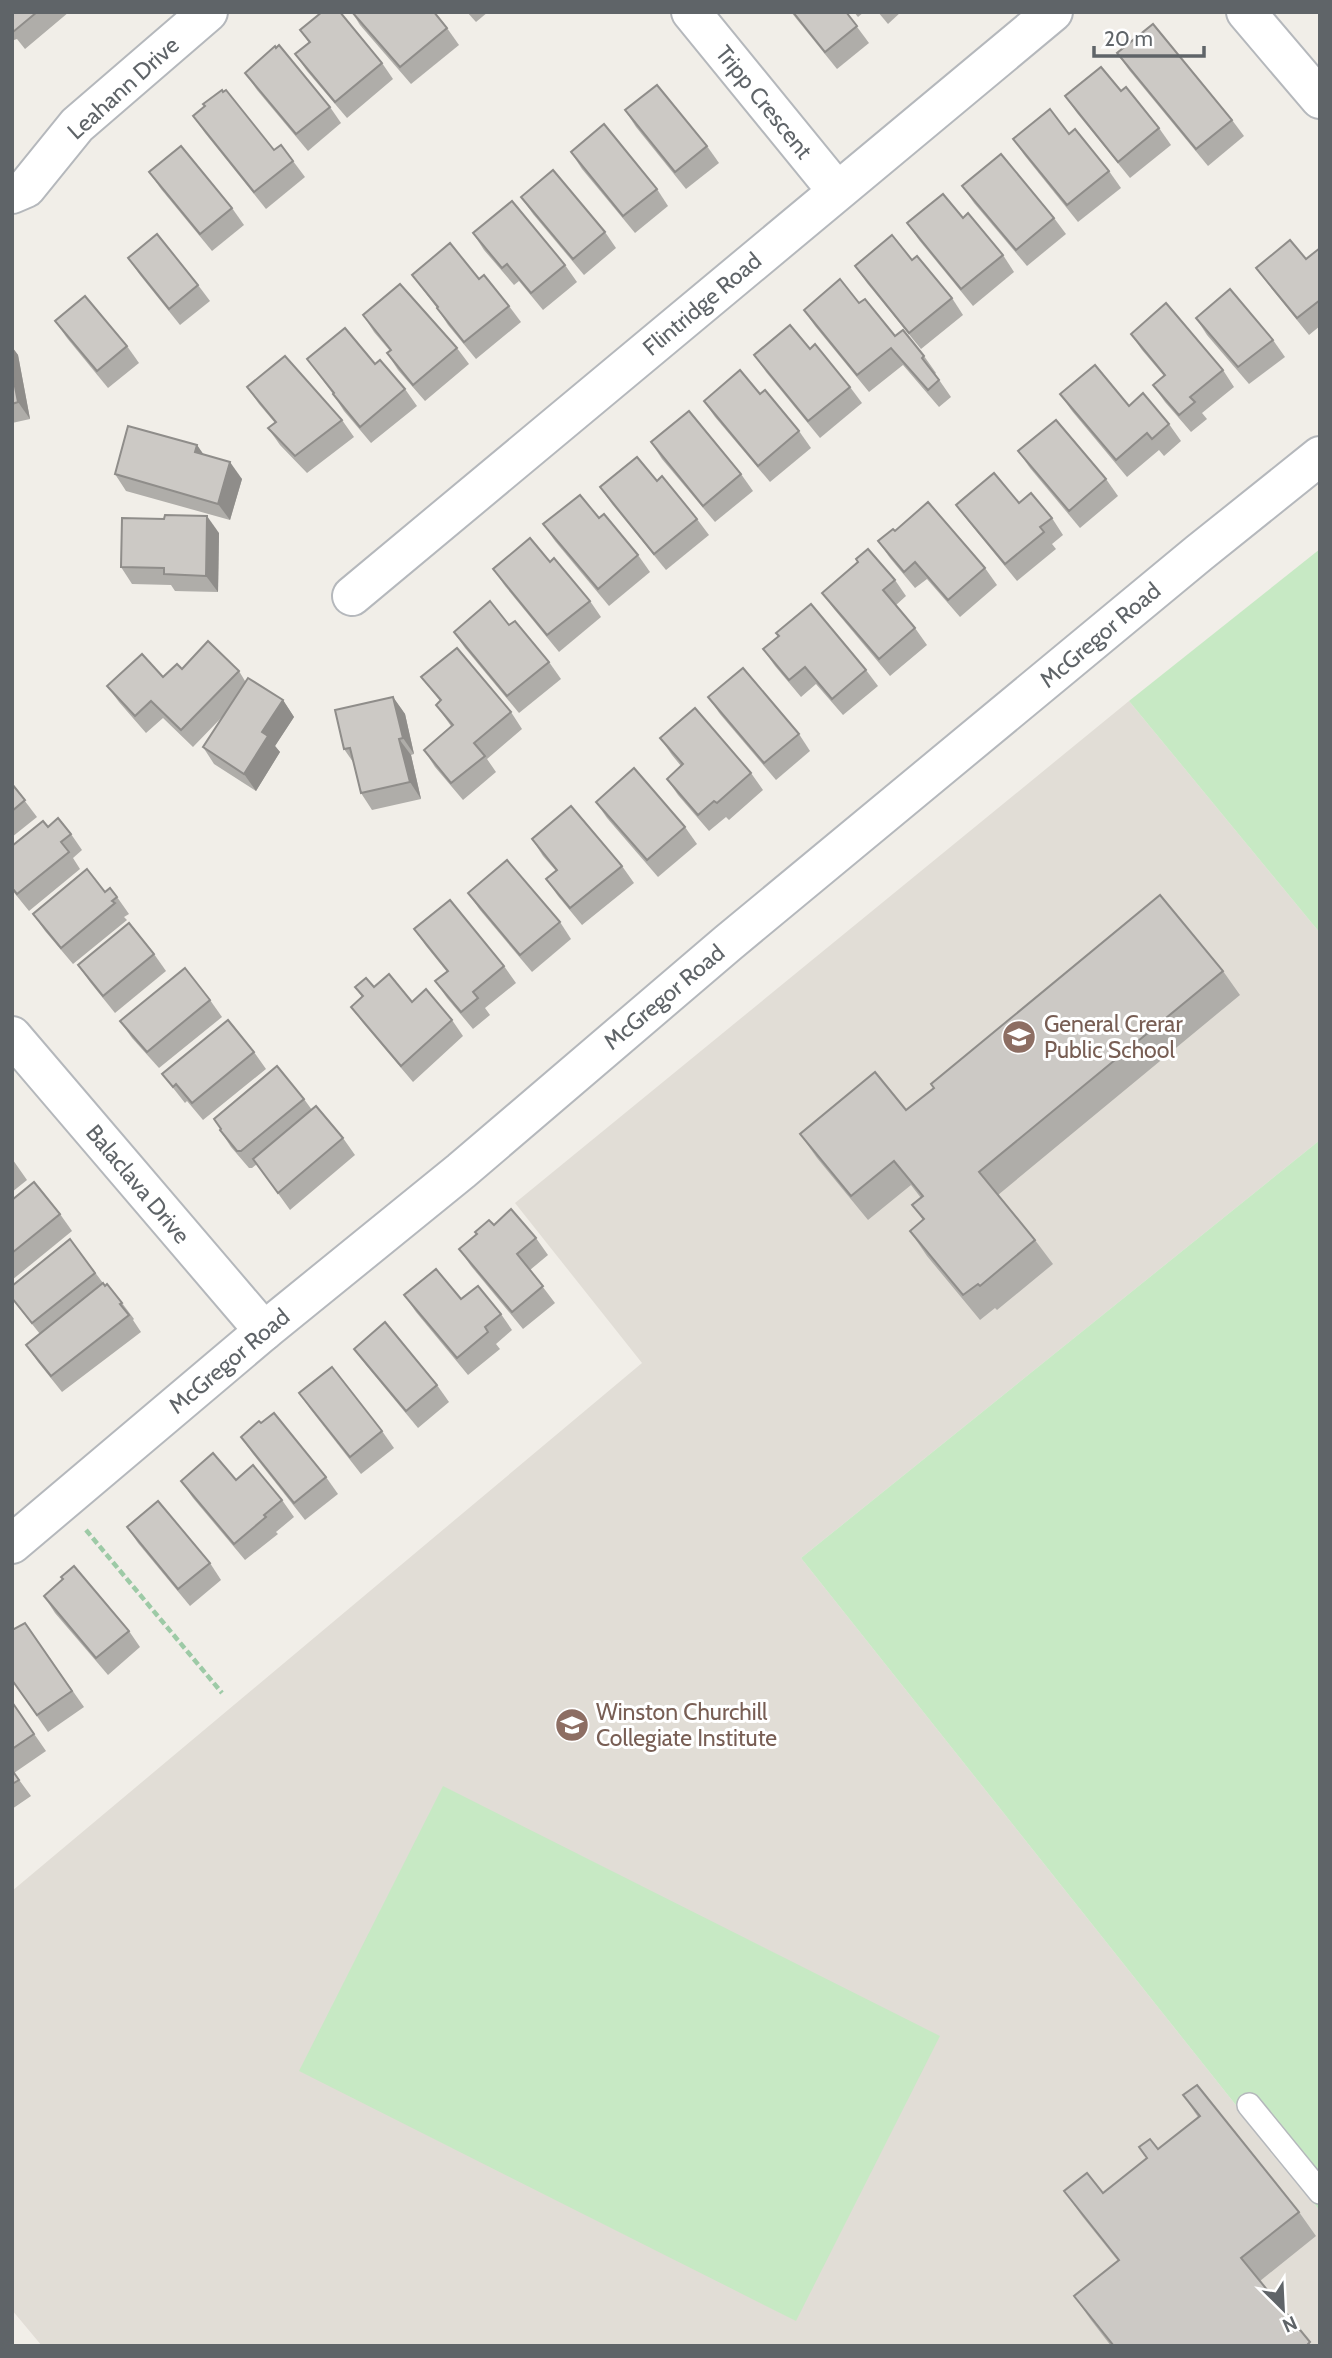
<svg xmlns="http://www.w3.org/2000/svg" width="1332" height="2358" viewBox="0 0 1332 2358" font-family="Cabin,sans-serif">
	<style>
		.education { fill: #e1ddd6 }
		.green { fill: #c7e9c4 }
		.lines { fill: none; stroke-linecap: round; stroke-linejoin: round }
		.lane-casing { stroke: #b5b8bc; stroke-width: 26 }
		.street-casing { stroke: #b5b8bc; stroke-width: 42 }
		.path { stroke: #9dcaa6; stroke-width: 4.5; stroke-dasharray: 7 3.5; stroke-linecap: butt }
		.lane { stroke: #fff; stroke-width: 23 }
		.street { stroke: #fff; stroke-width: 38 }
		.wall { fill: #afada9 }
		.shaded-wall { fill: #8f8d8a }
		.building { fill: #ccc9c5; stroke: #8f8d8a; stroke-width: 2 }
		.labels { text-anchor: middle; stroke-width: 6; stroke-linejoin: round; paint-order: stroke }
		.street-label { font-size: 23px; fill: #5f6468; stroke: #fff }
		.education-label { font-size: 23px; fill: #785e54; stroke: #fff; text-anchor: start }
	</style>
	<rect width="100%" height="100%" fill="#f1eee8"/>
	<path class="education" d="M 1129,701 L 1320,933 L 1320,1140 L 801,1558 L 1320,2211 L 1320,2346 L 42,2346 L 12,2310 L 12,1891 L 642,1363 L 515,1203 Z"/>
	<g class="green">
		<path d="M 1320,549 L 1320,933 L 1129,701 Z"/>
		<path d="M 1320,1140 L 1320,2211 L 801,1558 Z"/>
		<path d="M 443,1786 L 940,2036 L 796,2321 L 299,2071 Z"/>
	</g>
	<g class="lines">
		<g class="lane-casing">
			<path id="lane" d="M 1249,2105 L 1320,2192"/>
		</g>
		<g class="street-casing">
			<g id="street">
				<path d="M 691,12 L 837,191"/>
				<path d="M 1246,12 L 1320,99"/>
				<path d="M 12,194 L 26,188 L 77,125 L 208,12"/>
				<path d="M 352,596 L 1053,12"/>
				<path d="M 12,1036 L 264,1331"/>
				<path d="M 12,1544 L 264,1331 L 461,1171 L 728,943 L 1199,553 L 1320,456"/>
			</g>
		</g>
		<path class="path" d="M 86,1530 L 222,1693"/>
		<use href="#lane" class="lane"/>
		<use href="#street" class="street"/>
	</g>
	<g class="wall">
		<path d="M 12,12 L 69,12 L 25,49 L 17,39 L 14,40 L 12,38 Z"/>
		<path d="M 352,12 L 447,28 L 459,45 L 411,84 L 360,25 Z"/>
		<path d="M 467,12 L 488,12 L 476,22 Z"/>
		<path d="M 791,12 L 846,12 L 869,43 L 837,69 Z"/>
		<path d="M 854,12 L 864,12 L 858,17 Z"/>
		<path d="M 878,12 L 901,12 L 888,24 Z"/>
		<path d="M 300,30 L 382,63 L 393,79 L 347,118 L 307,71 L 295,54 L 309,43 Z"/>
		<path d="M 1117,53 L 1232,120 L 1244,136 L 1208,166 L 1129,70 Z"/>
		<path d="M 245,73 L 330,107 L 341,123 L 308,151 L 257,90 Z"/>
		<path d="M 1121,91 L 1159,128 L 1171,145 L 1130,178 L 1077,113 L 1065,96 Z"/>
		<path d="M 625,110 L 707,146 L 719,163 L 686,189 L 636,127 Z"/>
		<path d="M 193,116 L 274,150 L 293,161 L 305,177 L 266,209 L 205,133 Z"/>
		<path d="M 1069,134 L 1109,171 L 1121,188 L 1078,222 L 1025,156 L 1013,139 Z"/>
		<path d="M 571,152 L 657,189 L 668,206 L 635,233 L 582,169 Z"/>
		<path d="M 149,172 L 232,208 L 244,225 L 212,251 L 161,189 Z"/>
		<path d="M 962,186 L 1054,218 L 1066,234 L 1027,266 L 974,203 Z"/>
		<path d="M 521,197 L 605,232 L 616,248 L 584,275 L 533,214 Z"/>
		<path d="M 963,218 L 1003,255 L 1014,272 L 973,306 L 919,240 L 907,223 Z"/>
		<path d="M 473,233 L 565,265 L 577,282 L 543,310 L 519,281 L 514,285 L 484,250 Z"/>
		<path d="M 1320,248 L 1320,326 L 1309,335 L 1268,284 L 1256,268 L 1306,259 Z"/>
		<path d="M 128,258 L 198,285 L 210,301 L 180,325 L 140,275 Z"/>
		<path d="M 855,266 L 952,298 L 963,315 L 921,349 L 867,283 Z"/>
		<path d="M 412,275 L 479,279 L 509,306 L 521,322 L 476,359 L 448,325 L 437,308 Z"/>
		<path d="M 859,303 L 895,336 L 924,356 L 936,373 L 935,374 L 951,397 L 939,407 L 903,365 L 869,392 L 815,326 L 804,310 Z"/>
		<path d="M 363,315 L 457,348 L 469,364 L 425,401 L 398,370 L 387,353 L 390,351 L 374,332 Z"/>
		<path d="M 1196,318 L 1273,340 L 1285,357 L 1249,384 L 1207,335 Z"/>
		<path d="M 55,321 L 127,346 L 139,363 L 108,388 L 67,338 Z"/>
		<path d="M 1131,334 L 1223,370 L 1234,387 L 1202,413 L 1207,419 L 1191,432 L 1165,402 L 1153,385 L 1164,376 L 1142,350 Z"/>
		<path d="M 12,347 L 18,355 L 30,419 L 12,423 Z"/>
		<path d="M 810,349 L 850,387 L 862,403 L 820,438 L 766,372 L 754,355 Z"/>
		<path d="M 307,359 L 375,364 L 405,389 L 417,406 L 371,443 L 344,411 L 333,394 Z"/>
		<path d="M 247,387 L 342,420 L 354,437 L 307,473 L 280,445 L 268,428 L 275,423 L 259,404 Z"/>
		<path d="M 760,394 L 799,431 L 811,448 L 770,482 L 715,417 L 704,401 Z"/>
		<path d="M 1060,394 L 1129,406 L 1169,424 L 1181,441 L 1164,456 L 1159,450 L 1127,477 L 1072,411 Z"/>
		<path d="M 651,442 L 741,474 L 753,491 L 715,522 L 662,459 Z"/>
		<path d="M 197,445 L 203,455 L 242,479 L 230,520 L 126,491 L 115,474 Z"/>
		<path d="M 1018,451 L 1106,479 L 1118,496 L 1080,528 L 1030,468 Z"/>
		<path d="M 657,481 L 697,519 L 709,535 L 666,570 L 612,504 L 600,487 Z"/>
		<path d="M 1019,503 L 1052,518 L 1063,535 L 1052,544 L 1056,549 L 1017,581 L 968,521 L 956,505 Z"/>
		<path d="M 599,518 L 638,555 L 650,572 L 609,606 L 555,541 L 543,524 Z"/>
		<path d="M 895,531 L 985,568 L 997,585 L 960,617 L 927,579 L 915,588 L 890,558 L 878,541 Z"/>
		<path d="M 219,533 L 218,592 L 175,591 L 171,585 L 132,584 L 121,567 Z"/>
		<path d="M 856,559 L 895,580 L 906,596 L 896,605 L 915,628 L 927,645 L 890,676 L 834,609 L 822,593 L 858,562 Z"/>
		<path d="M 550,562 L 590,601 L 601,617 L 559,652 L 505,586 L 493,569 Z"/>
		<path d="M 509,625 L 549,662 L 561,679 L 519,713 L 465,648 L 454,632 Z"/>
		<path d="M 776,633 L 866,670 L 878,686 L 843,715 L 816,684 L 801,697 L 775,666 L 763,649 L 778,636 Z"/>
		<path d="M 182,669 L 239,671 L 245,681 L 283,700 L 294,717 L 275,746 L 280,752 L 256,791 L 214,764 L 203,747 L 223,716 L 193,747 L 163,718 L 146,733 L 119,702 L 107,686 L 163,677 Z"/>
		<path d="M 421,677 L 511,712 L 522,729 L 487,759 L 496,772 L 463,800 L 435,767 L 424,750 L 451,726 L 436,705 L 440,701 Z"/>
		<path d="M 393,697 L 405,714 L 414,754 L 411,755 L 421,799 L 372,810 L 361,793 L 353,762 L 344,749 Z"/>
		<path d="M 708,697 L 799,734 L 810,751 L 776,780 L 720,714 Z"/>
		<path d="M 660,738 L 751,773 L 763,790 L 729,820 L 726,817 L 709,831 L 678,795 L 667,779 L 681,766 L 672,755 Z"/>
		<path d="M 12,784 L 37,817 L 12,837 Z"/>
		<path d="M 596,802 L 685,827 L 697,844 L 658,877 L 607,818 Z"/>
		<path d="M 48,827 L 71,834 L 82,850 L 73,858 L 80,869 L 29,911 L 12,890 L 12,846 Z"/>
		<path d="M 532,839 L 622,866 L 634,883 L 582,925 L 558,896 L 546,879 L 556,871 L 543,856 Z"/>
		<path d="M 105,892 L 117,897 L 129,914 L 124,917 L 127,920 L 73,964 L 45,931 L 33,914 Z"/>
		<path d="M 468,893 L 560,922 L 571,939 L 532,972 L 480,910 Z"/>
		<path d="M 414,929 L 504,966 L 516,983 L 485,1008 L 490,1015 L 473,1029 L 447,998 L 435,981 L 447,972 L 426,946 Z"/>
		<path d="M 154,954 L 166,971 L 115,1013 L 90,982 L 78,965 Z"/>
		<path d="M 1223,971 L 1240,995 L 998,1195 L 1035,1240 L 1053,1264 L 997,1310 L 995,1308 L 980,1320 L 927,1256 L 910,1231 L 923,1220 L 912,1205 L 921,1198 L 911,1185 L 868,1220 L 817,1158 L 800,1134 L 906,1110 Z"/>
		<path d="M 355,987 L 374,987 L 412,1002 L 452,1020 L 463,1036 L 413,1082 L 363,1023 L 351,1007 L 362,997 Z"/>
		<path d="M 210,1000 L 222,1017 L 159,1068 L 132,1038 L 120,1021 Z"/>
		<path d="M 254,1052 L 266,1069 L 203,1120 L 187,1101 L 185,1103 L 162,1074 Z"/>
		<path d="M 304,1099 L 312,1110 L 343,1138 L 355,1155 L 290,1210 L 257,1164 L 252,1168 L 249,1168 L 231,1147 L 220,1130 L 221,1129 L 214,1119 Z"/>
		<path d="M 12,1156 L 14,1159 L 13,1160 L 27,1180 L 12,1192 Z"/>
		<path d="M 12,1200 L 60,1214 L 72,1231 L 12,1280 Z"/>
		<path d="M 494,1225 L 536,1238 L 548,1255 L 530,1270 L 555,1303 L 523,1329 L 471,1266 L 459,1249 Z"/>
		<path d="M 70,1239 L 103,1283 L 122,1303 L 134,1319 L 133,1320 L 141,1332 L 62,1392 L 38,1362 L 26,1345 L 40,1334 L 12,1299 L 12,1286 Z"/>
		<path d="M 404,1295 L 461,1299 L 501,1314 L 512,1330 L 496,1344 L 500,1349 L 468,1375 L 416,1312 Z"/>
		<path d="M 354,1349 L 437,1385 L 449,1402 L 418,1428 L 366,1365 Z"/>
		<path d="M 299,1393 L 382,1431 L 394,1448 L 361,1474 L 311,1410 Z"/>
		<path d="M 261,1423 L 326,1477 L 338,1494 L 305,1520 L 253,1454 L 241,1437 Z"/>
		<path d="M 236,1480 L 282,1500 L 294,1517 L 276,1532 L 278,1534 L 245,1560 L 193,1498 L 181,1481 Z"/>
		<path d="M 127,1527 L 210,1563 L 221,1580 L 190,1606 L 138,1543 Z"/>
		<path d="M 44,1596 L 129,1631 L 140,1647 L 108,1675 L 55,1613 Z"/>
		<path d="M 25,1623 L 84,1707 L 48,1732 L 12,1680 Z"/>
		<path d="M 12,1702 L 46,1751 L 14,1773 L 31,1796 L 12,1809 Z"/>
		<path d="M 1183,2095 L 1299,2212 L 1316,2236 L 1260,2281 L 1312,2346 L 1111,2346 L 1091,2320 L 1074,2296 L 1118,2261 L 1082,2216 L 1064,2191 L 1103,2193 L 1147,2158 L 1139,2147 L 1158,2149 L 1198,2117 Z"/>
	</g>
	<g class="shaded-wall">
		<path d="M 12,347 L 18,355 L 30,419 L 18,402 L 12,371 Z"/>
		<path d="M 197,445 L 209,462 L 195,452 Z"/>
		<path d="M 230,462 L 242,479 L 230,520 L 218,504 Z"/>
		<path d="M 207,516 L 219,533 L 218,592 L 206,576 Z"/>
		<path d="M 393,697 L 405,714 L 414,754 L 403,738 Z"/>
		<path d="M 283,700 L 294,717 L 275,746 L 280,752 L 256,791 L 244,774 L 262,732 Z"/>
		<path d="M 399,739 L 411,755 L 421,799 L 410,782 Z"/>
	</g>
	<g class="building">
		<path d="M 12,12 L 37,12 L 13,32 L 12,31 Z"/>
		<path d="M 322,12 L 340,12 L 382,63 L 335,102 L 295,54 L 310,42 L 300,30 Z"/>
		<path d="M 352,12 L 434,12 L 447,28 L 400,67 Z"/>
		<path d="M 793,12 L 846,12 L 857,26 L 825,52 Z"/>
		<path d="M 1153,24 L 1232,120 L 1196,149 L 1117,53 Z"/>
		<path d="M 279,45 L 330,107 L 296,134 L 245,73 L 275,46 L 276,48 Z"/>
		<path d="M 1101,67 L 1121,91 L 1126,87 L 1159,128 L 1118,162 L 1065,96 Z"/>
		<path d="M 657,85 L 707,146 L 675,172 L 625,110 Z"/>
		<path d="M 222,90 L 223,92 L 226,90 L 274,150 L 281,145 L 293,161 L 254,192 L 193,116 L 205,106 L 203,104 Z"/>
		<path d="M 1050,109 L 1069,134 L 1075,129 L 1109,171 L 1067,205 L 1013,139 Z"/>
		<path d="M 604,124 L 657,189 L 623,216 L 571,152 Z"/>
		<path d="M 181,146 L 232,208 L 200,234 L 149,172 Z"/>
		<path d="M 1001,154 L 1054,218 L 1016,250 L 962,186 Z"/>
		<path d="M 553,170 L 605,232 L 573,259 L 521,197 Z"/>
		<path d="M 943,194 L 963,218 L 968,213 L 1003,255 L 961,289 L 907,223 Z"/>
		<path d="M 512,201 L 565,265 L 531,293 L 507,264 L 502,268 L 473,233 Z"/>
		<path d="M 157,234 L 198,285 L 169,309 L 128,258 Z"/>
		<path d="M 892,235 L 912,260 L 917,256 L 952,298 L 909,333 L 855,266 Z"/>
		<path d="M 1290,240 L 1306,259 L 1320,248 L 1320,300 L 1297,318 L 1256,268 Z"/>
		<path d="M 450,243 L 479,279 L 484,275 L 509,306 L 464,342 L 437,308 L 438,307 L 412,275 Z"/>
		<path d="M 840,279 L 859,303 L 865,299 L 895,336 L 903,330 L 924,356 L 922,358 L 939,380 L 928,390 L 891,348 L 857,375 L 804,310 Z"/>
		<path d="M 400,284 L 457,348 L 413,385 L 387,353 L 391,350 L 363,315 Z"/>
		<path d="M 1230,289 L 1273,340 L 1238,367 L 1196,318 Z"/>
		<path d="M 85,296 L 127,346 L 97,371 L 55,321 Z"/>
		<path d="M 1166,303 L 1223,370 L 1190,397 L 1195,402 L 1179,415 L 1153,385 L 1165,375 L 1131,334 Z"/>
		<path d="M 790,325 L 810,349 L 815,344 L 850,387 L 808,421 L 754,355 Z"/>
		<path d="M 345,328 L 375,364 L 380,360 L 405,389 L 360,427 L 333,394 L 334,393 L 307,359 Z"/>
		<path d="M 285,356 L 342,420 L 295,456 L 268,428 L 276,422 L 247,387 Z"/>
		<path d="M 1095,365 L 1129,406 L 1143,393 L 1169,424 L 1152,439 L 1147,433 L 1116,460 L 1060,394 Z"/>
		<path d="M 740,370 L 760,394 L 765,390 L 799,431 L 758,466 L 704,401 Z"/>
		<path d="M 12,371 L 18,402 L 12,404 Z"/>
		<path d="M 689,411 L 741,474 L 703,506 L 651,442 Z"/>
		<path d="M 1056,420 L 1106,479 L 1069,511 L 1018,451 Z"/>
		<path d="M 128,426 L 197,445 L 195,452 L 230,462 L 218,504 L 115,474 Z"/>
		<path d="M 637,457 L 657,481 L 662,476 L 697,519 L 654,554 L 600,487 Z"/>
		<path d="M 994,473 L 1019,503 L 1031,493 L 1052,518 L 1040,527 L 1044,532 L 1005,564 L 956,505 Z"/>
		<path d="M 580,495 L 599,518 L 604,514 L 638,555 L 598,589 L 543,524 Z"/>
		<path d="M 928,502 L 985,568 L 948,600 L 915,562 L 904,572 L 878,541 L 893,529 L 895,531 Z"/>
		<path d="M 165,515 L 207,516 L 206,576 L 164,574 L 164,568 L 121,567 L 122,518 L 164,519 Z"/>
		<path d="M 530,538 L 550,562 L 554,558 L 590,601 L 547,635 L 493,569 Z"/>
		<path d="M 868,549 L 895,580 L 883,590 L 915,628 L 879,659 L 822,593 L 858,562 L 856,559 Z"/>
		<path d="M 490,601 L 509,625 L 515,621 L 549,662 L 507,696 L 454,632 Z"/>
		<path d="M 811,604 L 866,670 L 832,699 L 805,667 L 789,680 L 763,649 L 779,636 L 776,633 Z"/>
		<path d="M 208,641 L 239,671 L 181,730 L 151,701 L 135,716 L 107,686 L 142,654 L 163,677 L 177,664 L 182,669 Z"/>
		<path d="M 457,648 L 511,712 L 474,743 L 485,756 L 451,783 L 424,750 L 453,725 L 436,705 L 441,700 L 421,677 Z"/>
		<path d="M 743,668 L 799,734 L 764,763 L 708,697 Z"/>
		<path d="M 248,678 L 283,700 L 262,732 L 268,736 L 244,774 L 203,747 Z"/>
		<path d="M 393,697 L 403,738 L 399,739 L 410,782 L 361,793 L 350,748 L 344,749 L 335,710 Z"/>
		<path d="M 695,708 L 751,773 L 717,803 L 714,801 L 698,815 L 667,779 L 683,764 L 660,738 Z"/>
		<path d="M 634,768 L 685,827 L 647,860 L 596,802 Z"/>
		<path d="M 12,784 L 25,800 L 12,811 Z"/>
		<path d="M 571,806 L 622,866 L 570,908 L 546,879 L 557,870 L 532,839 Z"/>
		<path d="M 58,818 L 71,834 L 61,842 L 69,852 L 17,894 L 12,888 L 12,846 L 43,821 L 48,827 Z"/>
		<path d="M 507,860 L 560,922 L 520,955 L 468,893 Z"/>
		<path d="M 87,869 L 105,892 L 110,888 L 117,897 L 112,901 L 115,903 L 61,948 L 33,914 Z"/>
		<path d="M 1160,895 L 1223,971 L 979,1172 L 1035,1240 L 980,1286 L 978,1284 L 963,1295 L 910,1231 L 924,1219 L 912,1205 L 923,1196 L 894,1161 L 851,1196 L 800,1134 L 875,1072 L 906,1110 L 934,1088 L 931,1084 Z"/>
		<path d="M 450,900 L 504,966 L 473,992 L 478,998 L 461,1012 L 435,981 L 448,971 L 414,929 Z"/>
		<path d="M 129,923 L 154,954 L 103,996 L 78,965 Z"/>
		<path d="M 185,968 L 210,1000 L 147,1052 L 120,1021 Z"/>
		<path d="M 389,974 L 412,1002 L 426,989 L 452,1020 L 401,1066 L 351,1007 L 363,996 L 355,987 L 366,978 L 374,987 Z"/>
		<path d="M 228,1020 L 254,1052 L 192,1103 L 176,1084 L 173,1087 L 162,1074 Z"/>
		<path d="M 277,1066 L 304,1099 L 241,1151 L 237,1151 L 220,1130 L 221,1129 L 214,1119 Z"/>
		<path d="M 316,1106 L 343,1138 L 278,1193 L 253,1159 Z"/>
		<path d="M 34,1182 L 60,1214 L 12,1253 L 12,1200 Z"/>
		<path d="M 511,1209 L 536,1238 L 517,1254 L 543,1286 L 512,1312 L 459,1249 L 477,1234 L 475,1232 L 489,1220 L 494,1225 Z"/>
		<path d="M 70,1239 L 95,1273 L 32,1323 L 12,1298 L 12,1286 Z"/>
		<path d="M 436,1269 L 461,1299 L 478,1286 L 501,1314 L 485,1327 L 488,1332 L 457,1358 L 404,1295 Z"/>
		<path d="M 103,1283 L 105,1286 L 107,1284 L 122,1303 L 120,1304 L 129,1315 L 51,1376 L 26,1345 Z"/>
		<path d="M 385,1322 L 437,1385 L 406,1411 L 354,1349 Z"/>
		<path d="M 332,1367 L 382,1431 L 350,1457 L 299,1393 Z"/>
		<path d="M 274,1413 L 326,1477 L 294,1503 L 241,1437 L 259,1421 L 261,1423 Z"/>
		<path d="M 213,1453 L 236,1480 L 253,1465 L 282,1500 L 264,1515 L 266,1517 L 234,1544 L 181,1481 Z"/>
		<path d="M 158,1501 L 210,1563 L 178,1589 L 127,1527 Z"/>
		<path d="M 74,1566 L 129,1631 L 96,1658 L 44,1596 L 63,1579 L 61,1577 Z"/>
		<path d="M 25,1623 L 72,1691 L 37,1715 L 12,1680 L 12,1630 Z"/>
		<path d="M 12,1702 L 34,1734 L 12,1749 Z"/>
		<path d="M 12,1770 L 19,1780 L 12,1784 Z"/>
		<path d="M 1197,2085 L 1299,2212 L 1241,2258 L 1310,2342 L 1308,2344 L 1309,2346 L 1114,2346 L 1074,2296 L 1119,2260 L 1064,2191 L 1087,2173 L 1103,2193 L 1147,2158 L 1139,2147 L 1150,2139 L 1158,2149 L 1200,2116 L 1183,2095 Z"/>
	</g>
	<defs>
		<g id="school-disc" transform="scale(1.75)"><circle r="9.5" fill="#8d6e63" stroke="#fff"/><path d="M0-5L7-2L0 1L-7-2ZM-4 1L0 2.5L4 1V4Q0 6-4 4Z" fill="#fff"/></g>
	</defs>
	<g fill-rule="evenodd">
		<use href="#school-disc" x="1019" y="1037"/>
		<use href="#school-disc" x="572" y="1725"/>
	</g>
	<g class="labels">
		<g class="street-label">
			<text transform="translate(123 88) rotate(-42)" y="8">Leahann Drive</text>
			<text transform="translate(764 102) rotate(51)" y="8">Tripp Crescent</text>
			<text transform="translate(702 304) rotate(-40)" y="8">Flintridge Road</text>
			<text transform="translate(1100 635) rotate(-40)" y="8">McGregor Road</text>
			<text transform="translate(664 997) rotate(-40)" y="8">McGregor Road</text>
			<text transform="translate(138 1184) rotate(50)" y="8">Balaclava Drive</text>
			<text transform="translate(229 1361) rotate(-40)" y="8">McGregor Road</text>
		</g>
		<g class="education-label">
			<text x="1044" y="1032">General Crerar<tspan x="1044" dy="26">Public School</tspan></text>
			<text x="596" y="1720">Winston Churchill<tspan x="596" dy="26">Collegiate Institute</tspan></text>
		</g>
	</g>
	<rect width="1332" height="2358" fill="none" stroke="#5f6468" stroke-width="28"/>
	<g transform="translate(1283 2309) rotate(156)" stroke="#ffffff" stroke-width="5" paint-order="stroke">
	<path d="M0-5L12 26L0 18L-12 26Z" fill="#5f6468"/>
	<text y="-10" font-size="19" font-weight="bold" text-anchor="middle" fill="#5f6468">N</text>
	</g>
	<path d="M1094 46v10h110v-10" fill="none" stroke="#5f6468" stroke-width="3.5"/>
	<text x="1104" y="46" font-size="21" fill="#5f6468" stroke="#ffffff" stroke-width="5" paint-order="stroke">20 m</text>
</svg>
